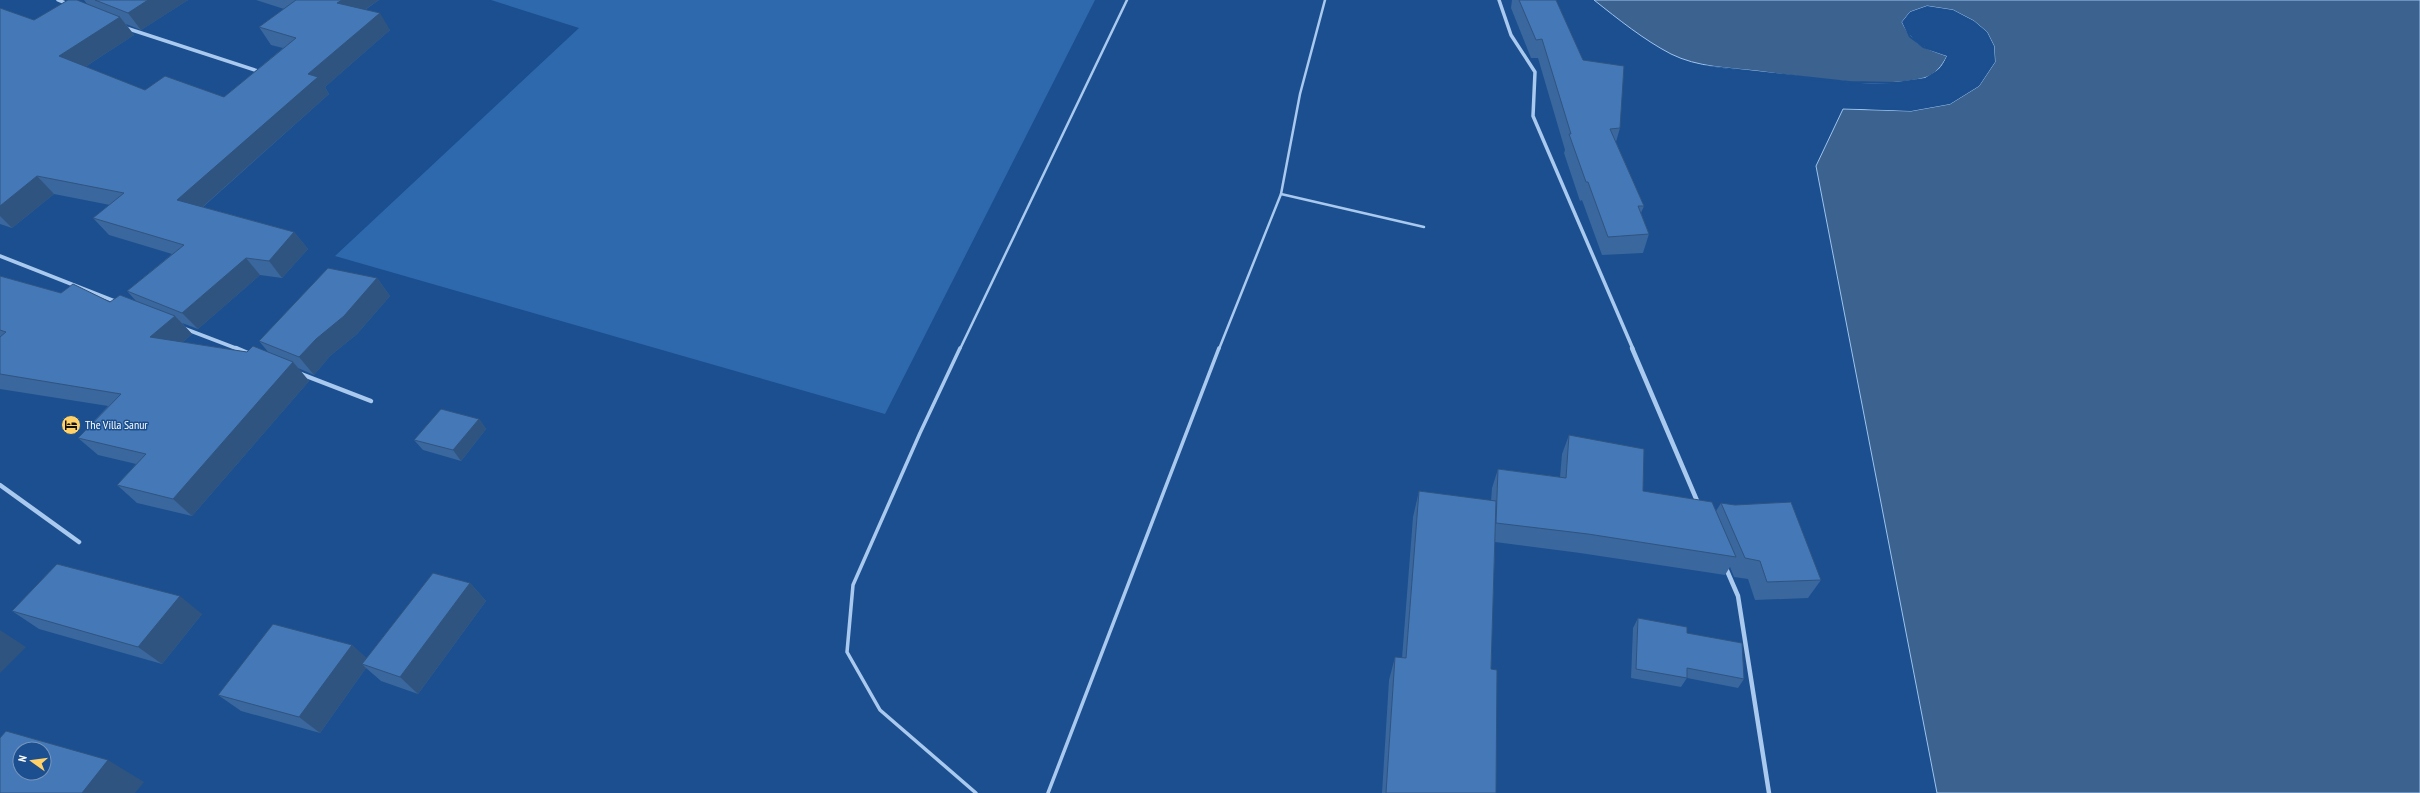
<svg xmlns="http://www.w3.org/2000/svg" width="2420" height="793" viewBox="0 0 2420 793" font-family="'PT Sans Narrow',sans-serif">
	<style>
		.green { fill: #2e69ad }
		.water { fill: #3c6290; stroke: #9cc4f0 }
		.pier { fill: #1b4f8f }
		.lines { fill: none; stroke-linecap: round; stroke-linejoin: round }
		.lane-far1 { stroke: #a9c9ee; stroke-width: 2.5 }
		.lane { stroke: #a9c9ee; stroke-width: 3.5 }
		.street-far1 { stroke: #a9c9ee; stroke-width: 3.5 }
		.street { stroke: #a9c9ee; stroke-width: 4.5 }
		.wall { fill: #3a679d }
		.shaded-wall { fill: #305480 }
		.building { fill: #4478b7; stroke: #305480; fill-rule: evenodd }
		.labels { text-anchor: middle; stroke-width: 3; stroke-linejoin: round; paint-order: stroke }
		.poi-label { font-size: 12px; fill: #fff; stroke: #1b4f8f; text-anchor: start }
	</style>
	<rect width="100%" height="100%" fill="#1b4f8f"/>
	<path class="green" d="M 491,0 L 1095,0 L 885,414 L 335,256 L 579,28 Z"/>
	<path class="water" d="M 1594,0 L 2420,0 L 2420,793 L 1937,793 L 1816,166 L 1843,109 L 1911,111 L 1950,104 L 1979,86 L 1995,62 L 1994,46 L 1987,32 L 1974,21 L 1953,10 L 1927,6 L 1910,12 L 1902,22 C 1913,45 1924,48 1947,56 C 1942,66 1935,75 1924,78 C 1880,90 1803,77 1757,71 C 1729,68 1697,67 1671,54 C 1644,40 1618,19 1594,0 Z"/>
	<path class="pier" d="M 1927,6 L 1953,10 L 1974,21 L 1987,32 L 1994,46 L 1995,62 L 1979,86 L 1950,104 L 1911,111 L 1841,108 L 1911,109 L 1950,102 L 1977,84 L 1993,61 L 1992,47 L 1986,33 L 1973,23 L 1953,12 L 1927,8 L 1911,14 L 1904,23 L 1911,36 L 1924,46 L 1949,55 L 1943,69 L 1925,80 L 1896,84 L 1849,83 L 1799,79 L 1693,64 L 1849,81 L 1896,82 L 1925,78 L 1941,68 L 1947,56 L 1923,48 L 1909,37 L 1902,22 L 1910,12 Z"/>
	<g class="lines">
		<g class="lane-far1">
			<path d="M 1281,194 L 1424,227"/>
			<path d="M 960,349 L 1127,0"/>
			<path d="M 1219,349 L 1281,194 L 1300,94 L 1325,0"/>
		</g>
		<g class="lane">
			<path d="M 960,348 L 920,433 L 853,585 L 847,652 L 880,710 L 976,793"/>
			<path d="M 1048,793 L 1219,348"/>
		</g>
		<g class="street-far1">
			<path d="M 58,0 L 68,4"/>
			<path d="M 1499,0 L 1511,35 L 1535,72 L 1533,116 L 1633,349"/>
			<path d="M 126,28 L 261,72"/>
			<path d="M 0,256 L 117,302"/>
			<path d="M 183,328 L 238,349"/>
		</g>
		<g class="street">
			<path d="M 236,348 L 250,354"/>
			<path d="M 1632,348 L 1698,503"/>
			<path d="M 301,374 L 371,401"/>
			<path d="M 0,485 L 79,542"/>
			<path d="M 1725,566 L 1738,596 L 1769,793"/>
		</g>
	</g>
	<g class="wall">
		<path d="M 84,0 L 188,0 L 141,30 L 126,24 L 134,35 L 85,67 L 145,90 L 224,97 L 283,48 L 271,45 L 259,27 L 284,9 L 256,0 L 379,0 L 365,10 L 390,30 L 325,87 L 329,94 L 203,207 L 294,232 L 308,249 L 282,278 L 260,275 L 198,329 L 182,323 L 192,334 L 183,342 L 247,352 L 269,353 L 259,341 L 377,278 L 390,296 L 357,334 L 330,356 L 314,375 L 298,368 L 309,381 L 192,516 L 137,503 L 117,485 L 136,464 L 98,455 L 78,438 L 108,406 L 0,389 L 0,276 L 61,293 L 110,302 L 136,301 L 127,291 L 172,254 L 109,235 L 93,218 L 110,205 L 54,194 L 12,228 L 0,224 L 0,8 L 34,20 L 87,4 Z"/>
		<path d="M 1512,0 L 1556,0 L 1583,60 L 1620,128 L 1616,142 L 1644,206 L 1641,213 L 1649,234 L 1643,253 L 1602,255 L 1582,200 L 1580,201 L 1564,153 L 1565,150 L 1538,58 L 1531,58 L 1511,8 Z"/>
		<path d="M 479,419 L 486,429 L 461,461 L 423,450 L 414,440 Z"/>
		<path d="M 1569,435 L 1643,491 L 1716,511 L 1721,503 L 1821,580 L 1808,598 L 1755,600 L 1748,579 L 1734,577 L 1730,567 L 1725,575 L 1580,553 L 1495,542 L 1491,669 L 1496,793 L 1382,793 L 1389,680 L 1395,657 L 1402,658 L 1413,517 L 1419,491 L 1491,501 L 1492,488 L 1498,469 L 1560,477 L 1562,454 Z"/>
		<path d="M 470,583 L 486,601 L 418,694 L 381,681 L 366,668 L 320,733 L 241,711 L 218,695 L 352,645 L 367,659 Z"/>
		<path d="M 12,611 L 202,614 L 162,664 L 39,629 Z"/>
		<path d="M 1638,618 L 1687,633 L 1744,679 L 1738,688 L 1687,678 L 1681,687 L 1631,678 L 1633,628 Z"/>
	</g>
	<g class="shaded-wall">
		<path d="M 148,0 L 188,0 L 141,30 L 128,13 Z"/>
		<path d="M 342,0 L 379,0 L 348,21 L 337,3 Z"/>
		<path d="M 380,13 L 390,30 L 325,87 L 329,94 L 191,217 L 177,200 L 308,74 Z"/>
		<path d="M 120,17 L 134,35 L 74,74 L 59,56 Z"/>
		<path d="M 37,176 L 54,194 L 12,228 L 0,216 L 0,206 Z"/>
		<path d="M 294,232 L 308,249 L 282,278 L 269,261 Z"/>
		<path d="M 246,258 L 260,275 L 198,329 L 182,313 Z"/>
		<path d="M 377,278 L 390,296 L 357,334 L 330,356 L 314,375 L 299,357 L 316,339 Z"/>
		<path d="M 175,316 L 192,334 L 168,355 L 150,337 Z"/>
		<path d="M 293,362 L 309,381 L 192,516 L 173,499 Z"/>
		<path d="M 479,419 L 486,429 L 461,461 L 453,450 Z"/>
		<path d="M 470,583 L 486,601 L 418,694 L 400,677 Z"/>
		<path d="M 180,596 L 202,614 L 162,664 L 138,647 Z"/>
		<path d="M 0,630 L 26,647 L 0,673 Z"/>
		<path d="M 352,645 L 371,662 L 362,664 L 366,668 L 320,733 L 299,717 Z"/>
		<path d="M 108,760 L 144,782 L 135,793 L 82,793 Z"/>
	</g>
	<g class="building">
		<path d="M 68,0 L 77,0 L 120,17 L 59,56 L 145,90 L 165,76 L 224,97 L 296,38 L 259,27 L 296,0 L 342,0 L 337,3 L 380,13 L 308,74 L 318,77 L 177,200 L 294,232 L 269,261 L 246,258 L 182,313 L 127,291 L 184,245 L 93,218 L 124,193 L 37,176 L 0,206 L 0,8 L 34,20 Z"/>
		<path d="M 95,0 L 148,0 L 128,13 Z"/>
		<path d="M 1519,0 L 1556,0 L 1583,60 L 1624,66 L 1620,128 L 1610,129 L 1644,206 L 1638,206 L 1649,234 L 1608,237 L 1588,182 L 1586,182 L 1569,134 L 1571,134 L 1542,39 L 1536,40 Z"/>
		<path d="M 328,268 L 377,278 L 344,316 L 316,339 L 299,357 L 259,341 Z"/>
		<path d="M 0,276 L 61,293 L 73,284 L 110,302 L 120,295 L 175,316 L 150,337 L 247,352 L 253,346 L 293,362 L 173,499 L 117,485 L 146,454 L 78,438 L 121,394 L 0,374 L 0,337 L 6,332 L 0,330 Z"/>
		<path d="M 441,409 L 479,419 L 453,450 L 414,440 Z"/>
		<path d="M 1569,435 L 1644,449 L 1643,491 L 1712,502 L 1736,557 L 1588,534 L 1496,523 L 1498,469 L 1566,478 Z"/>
		<path d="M 1419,491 L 1496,501 L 1491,669 L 1497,670 L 1496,793 L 1386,793 L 1395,657 L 1406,658 Z"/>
		<path d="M 1791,502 L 1821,580 L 1767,582 L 1760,561 L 1745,558 L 1721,503 L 1735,505 Z"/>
		<path d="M 57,564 L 180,596 L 138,647 L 12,611 Z"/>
		<path d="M 433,573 L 470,583 L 400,677 L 362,664 Z"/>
		<path d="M 1638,618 L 1687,627 L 1687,633 L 1742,643 L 1744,679 L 1687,668 L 1687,678 L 1636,669 Z"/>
		<path d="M 273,624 L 352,645 L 299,717 L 218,695 Z"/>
		<path d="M 6,731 L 108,760 L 82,793 L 0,793 L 0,738 ZM 20,749 L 44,749 L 44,773 L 20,773 Z"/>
	</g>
	<defs>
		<g id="hotel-disc" transform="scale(1)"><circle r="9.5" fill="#ffd166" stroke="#1b4f8f"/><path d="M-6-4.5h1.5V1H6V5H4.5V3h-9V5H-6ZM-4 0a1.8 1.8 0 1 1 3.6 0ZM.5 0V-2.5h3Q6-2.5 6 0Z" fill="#111"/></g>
	</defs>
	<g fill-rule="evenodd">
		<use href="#hotel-disc" x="71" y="425"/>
	</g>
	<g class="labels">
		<g class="poi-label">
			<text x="85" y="429">The Villa Sanur</text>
		</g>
	</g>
	<g transform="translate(32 761) rotate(284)"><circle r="19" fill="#1b4f8f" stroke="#7695bc"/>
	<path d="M0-3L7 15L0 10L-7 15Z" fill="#ffd166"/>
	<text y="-6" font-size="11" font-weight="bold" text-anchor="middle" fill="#ffffff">N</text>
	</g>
</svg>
